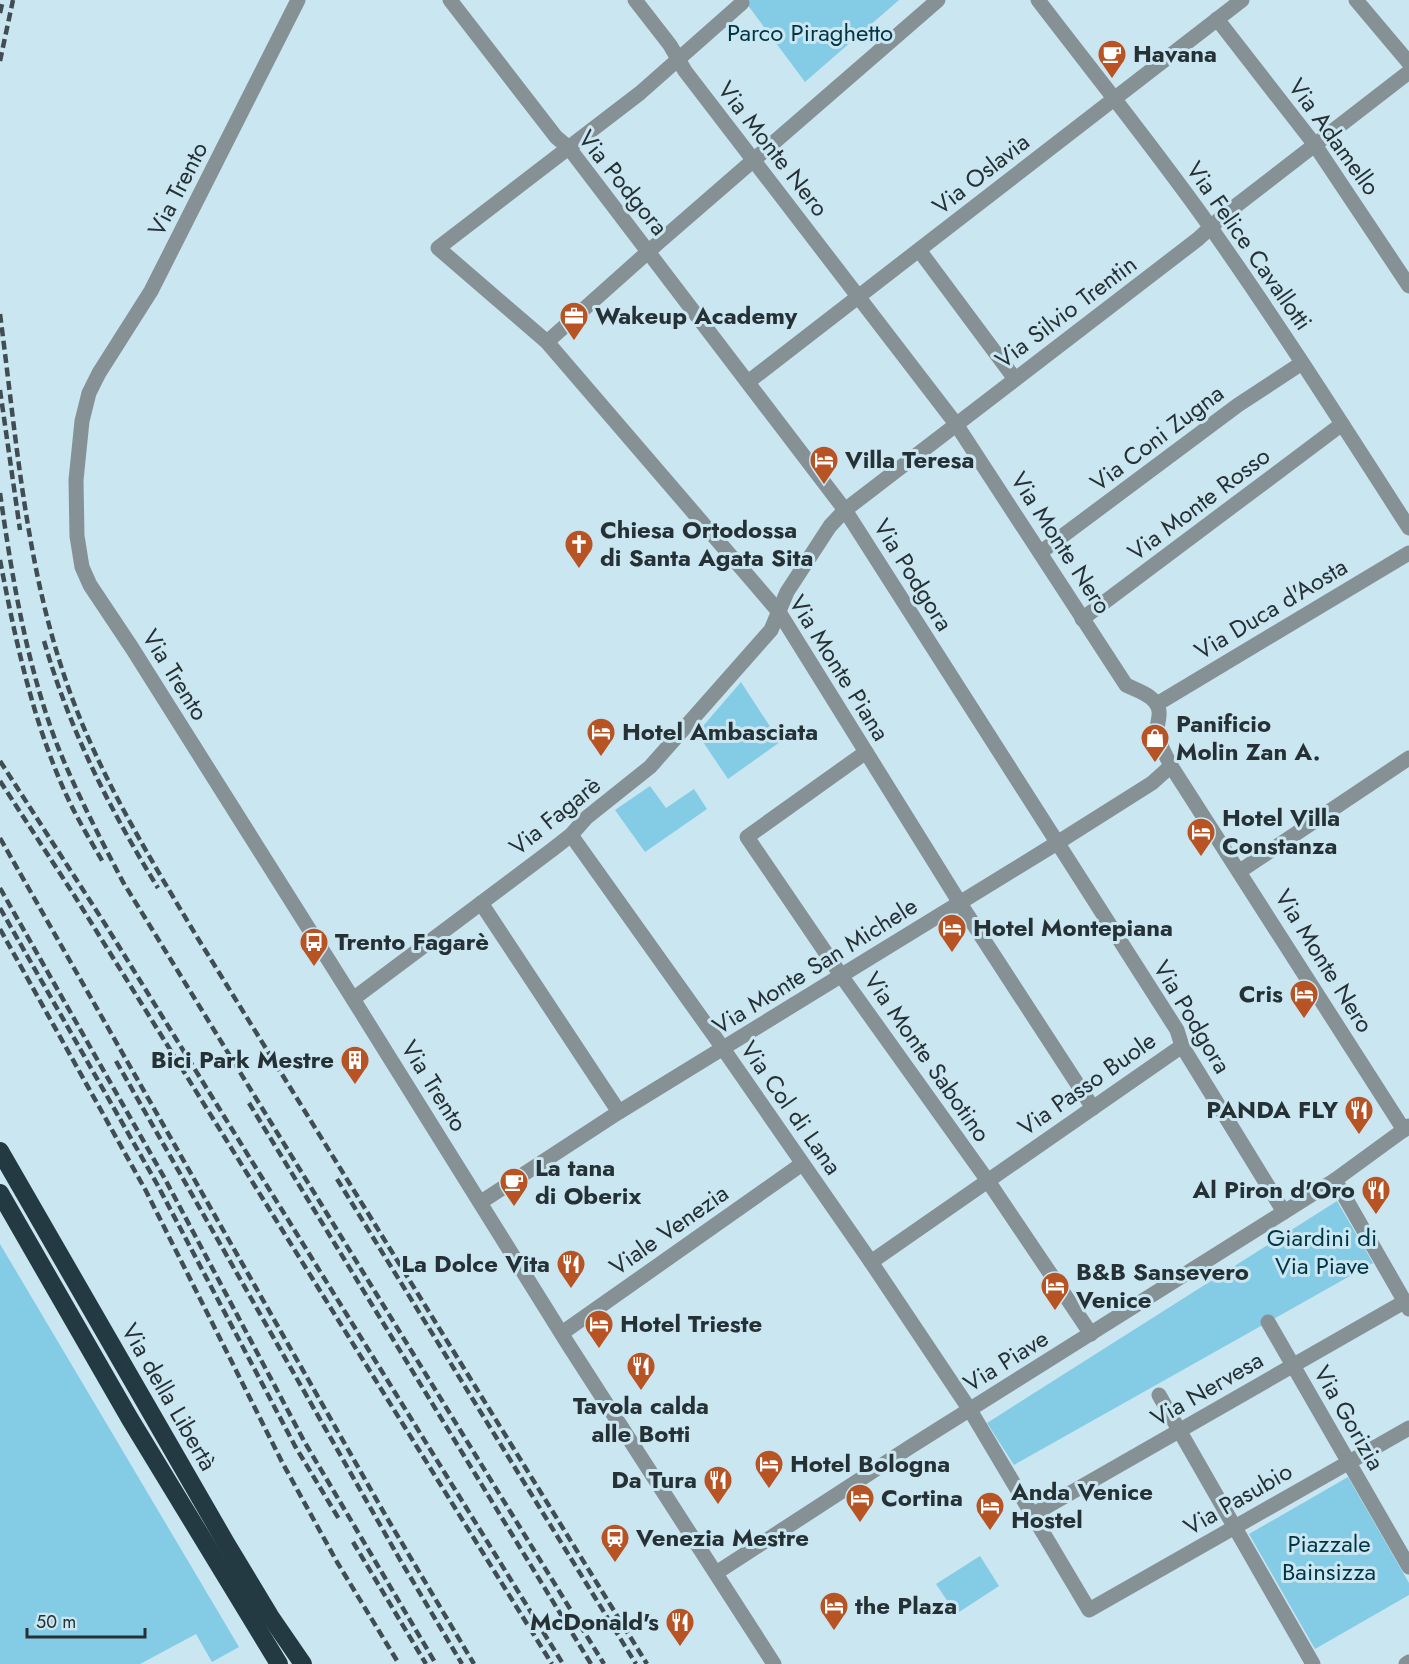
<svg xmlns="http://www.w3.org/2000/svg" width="1409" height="1664" viewBox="0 0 1409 1664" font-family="Jost,sans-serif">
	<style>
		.green { fill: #84cbe5 }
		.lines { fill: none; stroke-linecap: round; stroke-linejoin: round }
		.minor { stroke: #869196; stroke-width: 15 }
		.highway { stroke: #233a43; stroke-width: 18 }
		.rail { stroke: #404e53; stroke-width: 4.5; stroke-dasharray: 9 4.5; stroke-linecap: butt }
		.labels { text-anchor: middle; stroke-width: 6; stroke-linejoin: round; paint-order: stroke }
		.park-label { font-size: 24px; fill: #003545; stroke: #cae6f1 }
		.poi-label { font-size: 24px; font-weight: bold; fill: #263135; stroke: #cae6f1; text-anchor: start }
		.street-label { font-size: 24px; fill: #263135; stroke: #cae6f1 }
	</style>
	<rect width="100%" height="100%" fill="#cae6f1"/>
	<g class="green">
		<path d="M 744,0 L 899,0 L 805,82 Z"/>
		<path d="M 741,682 L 780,742 L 728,779 L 697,733 Z"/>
		<path d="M 650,786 L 666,808 L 694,789 L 707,809 L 645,852 L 615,810 Z"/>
		<path d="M 1337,1201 L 1373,1263 L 1014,1465 L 987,1423 Z"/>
		<path d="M 0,1244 L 239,1647 L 212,1662 L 196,1634 L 140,1664 L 0,1664 Z"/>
		<path d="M 1348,1477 L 1409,1583 L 1409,1595 L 1315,1649 L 1249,1534 Z"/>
		<path d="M 980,1556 L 999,1586 L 956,1614 L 936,1584 Z"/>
	</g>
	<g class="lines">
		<g class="minor">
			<path d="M 298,0 L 151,291 L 99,373 L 89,393 L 82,421 L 76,480 L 77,536 L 82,567 L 90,585 L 132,648 L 353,999 L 568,1344 L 774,1664"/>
			<path d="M 450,0 L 556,137 L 569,148 L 845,510 L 1177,1030 L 1182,1046 L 1284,1212"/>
			<path d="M 635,0 L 670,45 L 685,71 L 956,424 L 1126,685 C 1138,691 1157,696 1159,711 C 1160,717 1157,724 1157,730 C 1157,742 1166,755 1171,766 L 1404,1130"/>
			<path d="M 1038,0 C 1096,76 1156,150 1211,228 C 1280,326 1344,427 1409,528"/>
			<path d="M 1356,0 L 1409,63"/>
			<path d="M 742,3 L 640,93 L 438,248 L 547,342 L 779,612 L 963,908 L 1093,1108"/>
			<path d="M 1217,19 L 1315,145 L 1409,286"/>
			<path d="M 919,250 L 1015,379"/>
			<path d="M 547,342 L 658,243 L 938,0"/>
			<path d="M 748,382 L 1242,0"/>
			<path d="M 1041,552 L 1238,405 L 1302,363"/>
			<path d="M 1082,619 L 1342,424"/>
			<path d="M 1157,704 L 1409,553"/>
			<path d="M 866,752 L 747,837 L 845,981 L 988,1181 L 1091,1334"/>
			<path d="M 571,835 L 715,1037 L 871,1262 L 970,1410 L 1089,1610 L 1409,1428"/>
			<path d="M 1240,871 L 1409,758"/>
			<path d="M 481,903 L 619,1112"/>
			<path d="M 353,999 L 553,849 L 571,835 L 586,818 L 650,767 L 771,630 L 787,592 L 830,526 L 845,510 L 1198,239 L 1224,215 L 1409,72"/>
			<path d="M 1335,1180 L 1409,1309"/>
			<path d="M 481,1202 L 619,1112 L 1057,843 L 1152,783 L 1171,766"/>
			<path d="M 871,1262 L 1182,1046"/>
			<path d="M 1268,1322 L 1409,1567"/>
			<path d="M 562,1333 L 802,1164"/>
			<path d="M 1159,1395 L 1313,1664"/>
			<path d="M 1032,1515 L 1404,1302"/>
			<path d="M 716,1573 L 910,1447 L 1335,1180 L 1409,1126"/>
			<path d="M 1406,1664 L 1409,1662"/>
		</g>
		<g class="highway">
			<path d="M 0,1151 L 226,1543 L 270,1616 L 303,1664"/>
			<path d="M 0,1193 L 130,1419 L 279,1664"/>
		</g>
		<g class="rail">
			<path d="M 0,13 L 3,0"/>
			<path d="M 0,61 L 13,0"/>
			<path d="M 0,314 C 16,435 25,559 64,675 C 95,769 147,853 197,937 L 647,1664"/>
			<path d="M 0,390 L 20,530"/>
			<path d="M 0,493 C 12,577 26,662 56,742 C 75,790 99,836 123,882 L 604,1664"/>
			<path d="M 0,560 C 16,643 34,728 71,805 C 81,825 93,845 104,864"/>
			<path d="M 44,641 C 70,731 109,808 158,888"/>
			<path d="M 0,761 L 105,924 L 563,1664"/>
			<path d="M 0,781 L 74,895 L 552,1664"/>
			<path d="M 0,838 L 387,1518 L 474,1664"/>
			<path d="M 0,888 L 165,1179 L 304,1441 L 436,1664"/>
			<path d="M 0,908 L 157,1184 L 295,1446 L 339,1519"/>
			<path d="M 0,929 L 146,1191 L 282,1462 L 337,1562 L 399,1664"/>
			<path d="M 116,1061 L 399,1558 L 462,1664"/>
			<path d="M 249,1103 L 591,1664"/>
			<path d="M 337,1179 L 636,1664"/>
			<path d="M 353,1542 L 426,1664"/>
		</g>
	</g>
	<defs>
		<g id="cafe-pin" transform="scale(1.5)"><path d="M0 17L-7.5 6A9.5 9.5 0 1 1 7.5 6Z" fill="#b85324" stroke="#cae6f1"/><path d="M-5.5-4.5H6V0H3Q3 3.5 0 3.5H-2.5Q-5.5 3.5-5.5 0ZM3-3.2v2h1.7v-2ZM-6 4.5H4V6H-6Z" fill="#fff"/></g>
		<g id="office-pin" transform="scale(1.5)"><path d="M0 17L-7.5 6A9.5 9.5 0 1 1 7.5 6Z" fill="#b85324" stroke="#cae6f1"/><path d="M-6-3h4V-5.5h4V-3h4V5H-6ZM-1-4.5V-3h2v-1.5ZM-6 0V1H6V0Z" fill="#fff"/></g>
		<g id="hotel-pin" transform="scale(1.5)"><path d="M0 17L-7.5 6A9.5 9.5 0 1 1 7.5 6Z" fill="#b85324" stroke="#cae6f1"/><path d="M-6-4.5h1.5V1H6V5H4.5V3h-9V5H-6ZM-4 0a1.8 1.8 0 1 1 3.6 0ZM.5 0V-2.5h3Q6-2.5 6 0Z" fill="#fff"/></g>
		<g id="church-pin" transform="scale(1.5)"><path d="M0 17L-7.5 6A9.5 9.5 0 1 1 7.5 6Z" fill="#b85324" stroke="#cae6f1"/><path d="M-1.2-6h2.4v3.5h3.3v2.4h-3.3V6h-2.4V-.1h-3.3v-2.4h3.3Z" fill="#fff"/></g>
		<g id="shop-pin" transform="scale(1.5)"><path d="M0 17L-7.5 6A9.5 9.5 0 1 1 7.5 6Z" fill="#b85324" stroke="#cae6f1"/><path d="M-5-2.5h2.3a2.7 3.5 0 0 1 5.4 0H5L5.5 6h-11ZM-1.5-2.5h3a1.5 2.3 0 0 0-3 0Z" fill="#fff"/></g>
		<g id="bus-pin" transform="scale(1.5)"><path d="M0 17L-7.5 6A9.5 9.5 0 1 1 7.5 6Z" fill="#b85324" stroke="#cae6f1"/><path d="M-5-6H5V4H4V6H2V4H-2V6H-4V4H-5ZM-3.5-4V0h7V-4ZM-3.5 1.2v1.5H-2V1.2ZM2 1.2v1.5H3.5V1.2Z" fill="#fff"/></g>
		<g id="building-pin" transform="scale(1.5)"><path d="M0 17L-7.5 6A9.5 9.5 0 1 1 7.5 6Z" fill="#b85324" stroke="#cae6f1"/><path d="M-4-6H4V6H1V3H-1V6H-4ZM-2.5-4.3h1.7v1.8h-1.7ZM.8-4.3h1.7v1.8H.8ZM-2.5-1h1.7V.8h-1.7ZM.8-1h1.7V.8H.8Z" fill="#fff"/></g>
		<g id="restaurant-pin" transform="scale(1.5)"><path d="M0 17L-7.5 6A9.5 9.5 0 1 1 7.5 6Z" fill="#b85324" stroke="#cae6f1"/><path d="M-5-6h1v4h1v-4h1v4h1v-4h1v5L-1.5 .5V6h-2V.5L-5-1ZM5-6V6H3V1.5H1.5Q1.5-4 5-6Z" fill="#fff"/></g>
		<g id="station-pin" transform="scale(1.5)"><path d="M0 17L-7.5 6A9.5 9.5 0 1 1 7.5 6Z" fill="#b85324" stroke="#cae6f1"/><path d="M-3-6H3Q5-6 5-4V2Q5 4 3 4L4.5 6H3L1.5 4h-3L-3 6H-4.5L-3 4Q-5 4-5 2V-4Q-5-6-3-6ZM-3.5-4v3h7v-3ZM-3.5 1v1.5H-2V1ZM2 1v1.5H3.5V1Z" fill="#fff"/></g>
	</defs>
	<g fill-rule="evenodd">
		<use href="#cafe-pin" x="1112" y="54"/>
		<use href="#office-pin" x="574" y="316"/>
		<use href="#hotel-pin" x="824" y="460"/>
		<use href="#church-pin" x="579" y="544"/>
		<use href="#hotel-pin" x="601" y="732"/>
		<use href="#shop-pin" x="1155" y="738"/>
		<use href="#hotel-pin" x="1201" y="832"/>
		<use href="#hotel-pin" x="952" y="928"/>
		<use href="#bus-pin" x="314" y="942"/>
		<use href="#hotel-pin" x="1304" y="994"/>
		<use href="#building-pin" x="355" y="1060"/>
		<use href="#restaurant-pin" x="1359" y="1110"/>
		<use href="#cafe-pin" x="514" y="1182"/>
		<use href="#restaurant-pin" x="1376" y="1190"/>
		<use href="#restaurant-pin" x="571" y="1264"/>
		<use href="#hotel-pin" x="1055" y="1286"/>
		<use href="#hotel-pin" x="599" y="1324"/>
		<use href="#restaurant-pin" x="641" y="1366"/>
		<use href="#hotel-pin" x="769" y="1464"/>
		<use href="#restaurant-pin" x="718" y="1480"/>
		<use href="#hotel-pin" x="860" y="1498"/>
		<use href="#hotel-pin" x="990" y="1506"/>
		<use href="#station-pin" x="615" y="1538"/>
		<use href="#hotel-pin" x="834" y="1606"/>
		<use href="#restaurant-pin" x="680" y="1622"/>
	</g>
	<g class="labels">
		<g class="park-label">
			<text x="810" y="41">Parco Piraghetto</text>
			<text x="1322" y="1246">Giardini di<tspan x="1322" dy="28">Via Piave</tspan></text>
			<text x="1329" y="1552">Piazzale<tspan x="1329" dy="28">Bainsizza</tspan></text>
		</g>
		<g class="poi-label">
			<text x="1133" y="62">Havana</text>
			<text x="595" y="324">Wakeup Academy</text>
			<text x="845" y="468">Villa Teresa</text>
			<text x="600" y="538">Chiesa Ortodossa<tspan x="600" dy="28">di Santa Agata Sita</tspan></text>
			<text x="1176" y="732">Panificio<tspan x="1176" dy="28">Molin Zan A.</tspan></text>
			<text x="622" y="740">Hotel Ambasciata</text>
			<text x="1222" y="826">Hotel Villa<tspan x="1222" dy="28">Constanza</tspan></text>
			<text x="973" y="936">Hotel Montepiana</text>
			<text x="335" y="950">Trento Fagarè</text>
			<text x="1283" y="1002" text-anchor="end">Cris</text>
			<text x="334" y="1068" text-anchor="end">Bici Park Mestre</text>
			<text x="1338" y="1118" text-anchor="end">PANDA FLY</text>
			<text x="535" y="1176">La tana<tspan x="535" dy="28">di Oberix</tspan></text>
			<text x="1355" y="1198" text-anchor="end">Al Piron d'Oro</text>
			<text x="550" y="1272" text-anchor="end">La Dolce Vita</text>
			<text x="1076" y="1280">B&amp;B Sansevero<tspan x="1076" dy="28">Venice</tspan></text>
			<text x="620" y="1332">Hotel Trieste</text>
			<text x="641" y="1414" text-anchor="middle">Tavola calda<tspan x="641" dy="28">alle Botti</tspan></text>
			<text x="790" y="1472">Hotel Bologna</text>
			<text x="697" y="1488" text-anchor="end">Da Tura</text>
			<text x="1011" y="1500">Anda Venice<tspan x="1011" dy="28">Hostel</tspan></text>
			<text x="881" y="1506">Cortina</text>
			<text x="636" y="1546">Venezia Mestre</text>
			<text x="855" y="1614">the Plaza</text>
			<text x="659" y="1630" text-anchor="end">McDonald's</text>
		</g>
		<g class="street-label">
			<text transform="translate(1334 137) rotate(54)" y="8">Via Adamello</text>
			<text transform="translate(773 149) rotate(52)" y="8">Via Monte Nero</text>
			<text transform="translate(981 174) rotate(-38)" y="8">Via Oslavia</text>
			<text transform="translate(623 183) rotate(51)" y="8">Via Podgora</text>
			<text transform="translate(178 189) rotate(-63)" y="8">Via Trento</text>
			<text transform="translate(1249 246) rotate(55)" y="8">Via Felice Cavallotti</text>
			<text transform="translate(1066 312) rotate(-37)" y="8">Via Silvio Trentin</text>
			<text transform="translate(1157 438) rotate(-37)" y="8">Via Coni Zugna</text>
			<text transform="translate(1199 504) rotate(-37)" y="8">Via Monte Rosso</text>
			<text transform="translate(1061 543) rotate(57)" y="8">Via Monte Nero</text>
			<text transform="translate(913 575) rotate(58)" y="8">Via Podgora</text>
			<text transform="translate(1271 609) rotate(-31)" y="8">Via Duca d'Aosta</text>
			<text transform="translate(839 668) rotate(58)" y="8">Via Monte Piana</text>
			<text transform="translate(175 675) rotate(58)" y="8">Via Trento</text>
			<text transform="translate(555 816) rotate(-39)" y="8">Via Fagarè</text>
			<text transform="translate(1324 961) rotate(58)" y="8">Via Monte Nero</text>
			<text transform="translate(815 966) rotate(-32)" y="8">Via Monte San Michele</text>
			<text transform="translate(1192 1017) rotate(59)" y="8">Via Podgora</text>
			<text transform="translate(927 1057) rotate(55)" y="8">Via Monte Sabotino</text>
			<text transform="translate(1087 1084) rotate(-35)" y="8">Via Passo Buole</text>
			<text transform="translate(434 1086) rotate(58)" y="8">Via Trento</text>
			<text transform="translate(791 1108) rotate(55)" y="8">Via Col di Lana</text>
			<text transform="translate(669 1230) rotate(-35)" y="8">Viale Venezia</text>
			<text transform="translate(1006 1361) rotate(-32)" y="8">Via Piave</text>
			<text transform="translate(1207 1389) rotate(-30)" y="8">Via Nervesa</text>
			<text transform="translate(169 1397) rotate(60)" y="8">Via della Libertà</text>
			<text transform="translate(1349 1418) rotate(60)" y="8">Via Gorizia</text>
			<text transform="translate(1238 1499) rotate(-30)" y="8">Via Pasubio</text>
		</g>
	</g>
	<path d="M27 1628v9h118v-9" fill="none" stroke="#263135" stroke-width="3"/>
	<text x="36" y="1628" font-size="18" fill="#263135" stroke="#cae6f1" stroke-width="4.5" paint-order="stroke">50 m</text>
</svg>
